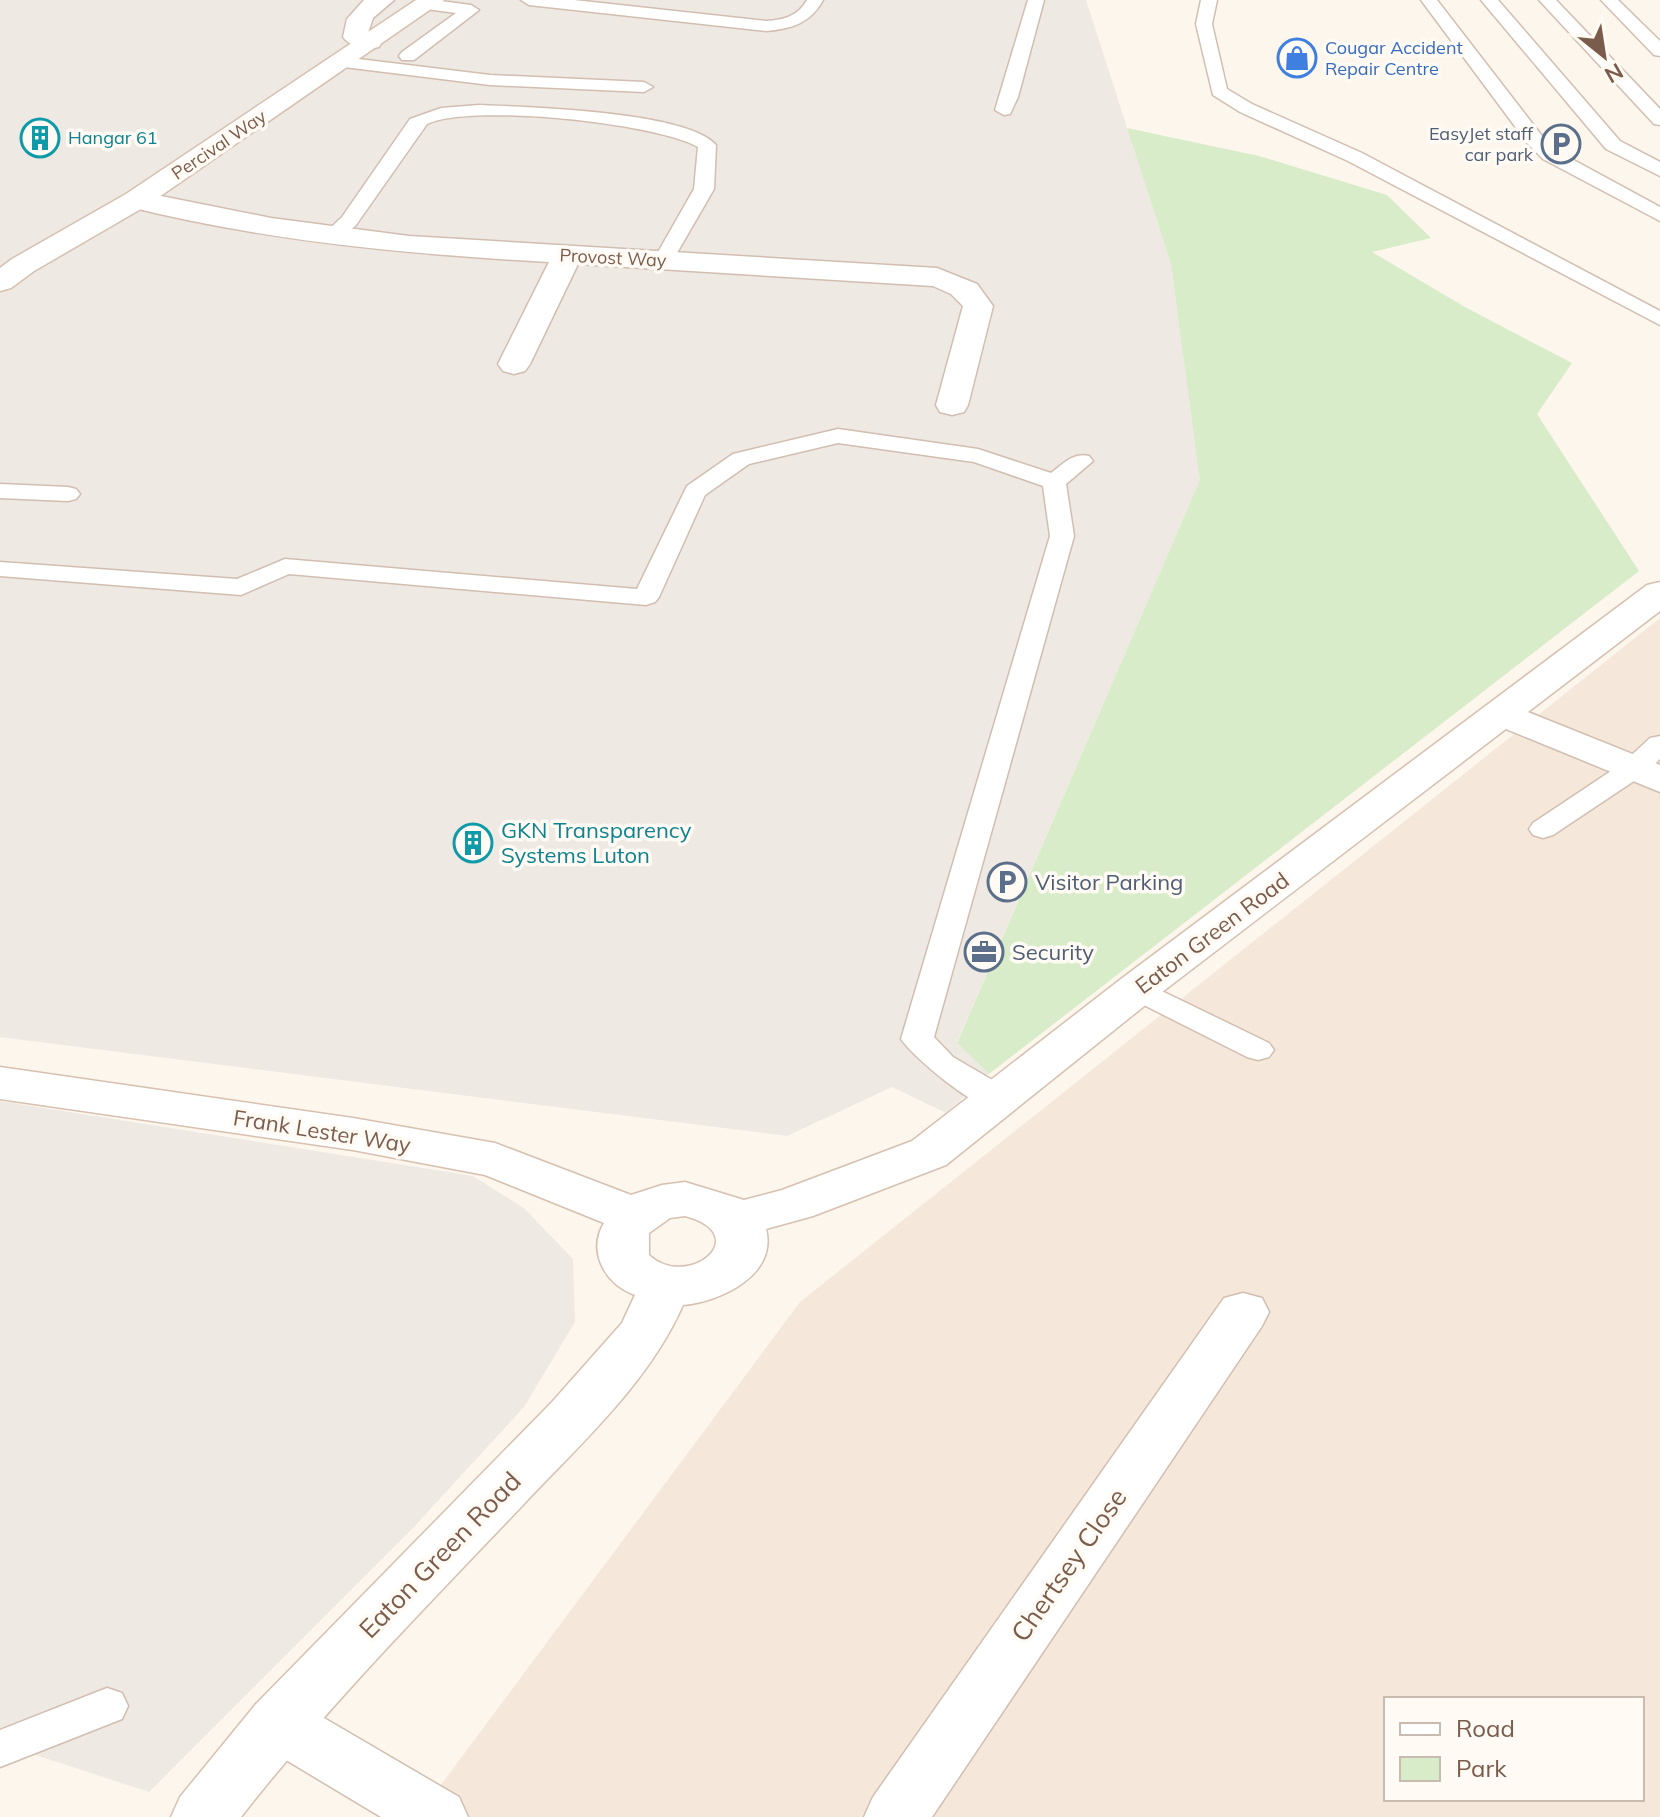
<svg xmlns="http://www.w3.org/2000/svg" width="1660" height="1817" viewBox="0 0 1660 1817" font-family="Mulish,sans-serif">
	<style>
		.residential { fill: #f5e8da; fill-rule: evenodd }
		.industrial { fill: #efe9e4 }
		.green { fill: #d8ecc9 }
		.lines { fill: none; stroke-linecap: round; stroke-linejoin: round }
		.lane-casing { stroke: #d1beb0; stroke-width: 3 }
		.street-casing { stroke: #d1beb0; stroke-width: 3 }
		.secondary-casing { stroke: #d6c0b0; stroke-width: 3 }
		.lane { fill: #fff; fill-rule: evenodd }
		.street { fill: #fff; fill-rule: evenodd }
		.secondary { fill: #fff; fill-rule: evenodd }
		.labels { text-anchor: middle; stroke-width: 7; stroke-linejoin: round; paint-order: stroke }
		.far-shop-label { font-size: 18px; fill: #366cbe; stroke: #fffaf3; text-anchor: start }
		.far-service-label { font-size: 18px; fill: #4e5e75; stroke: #fffaf3; text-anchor: end }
		.far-culture-label { font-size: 18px; fill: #0d838f; stroke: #fffaf3; text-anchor: start }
		.far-street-label { font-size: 18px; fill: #7a5c4d; stroke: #fffaf3 }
		.culture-label { font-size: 22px; fill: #0d838f; stroke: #fffaf3; text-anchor: start }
		.service-label { font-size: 22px; fill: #4e5e75; stroke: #fffaf3; text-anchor: start }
		.street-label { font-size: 22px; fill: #7a5c4d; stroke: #fffaf3 }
		.near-street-label { font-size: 26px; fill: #7a5c4d; stroke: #fffaf3 }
	</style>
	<rect width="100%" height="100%" fill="#fdf6ec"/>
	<path class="residential" d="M 1660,618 L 1660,1817 L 417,1817 L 800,1302 ZM 1386,1699 L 1642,1699 L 1642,1799 L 1386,1799 Z"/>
	<g class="industrial">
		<path d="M 0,0 L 1086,0 L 1171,264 L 1202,476 L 957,1042 L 989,1074 L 946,1113 L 892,1087 L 787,1136 L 0,1037 Z"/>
		<path d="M 0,1101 L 473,1176 L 524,1208 L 573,1259 L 575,1322 L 524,1407 L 414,1527 L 149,1792 L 8,1746 L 0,1757 Z"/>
	</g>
	<path class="green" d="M 1127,128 L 1259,156 L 1387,195 L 1431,238 L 1372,252 L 1465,307 L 1572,363 L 1537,414 L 1639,571 L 989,1074 L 957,1043 L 1200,480 L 1171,264 Z"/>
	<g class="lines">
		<g class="lane-casing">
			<g id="lane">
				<path d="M 433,0 L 471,5 L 479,10 L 414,60 L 402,60 L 399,56 L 402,52 L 456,13 L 426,9 L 418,4 L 420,1 Z"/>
				<path d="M 521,0 L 574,0 L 766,21 C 784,20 798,16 807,0 L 823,0 C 811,23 791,29 766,31 L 529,5 Z"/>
				<path d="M 1028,0 L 1044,0 L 1018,97 L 1010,114 L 1004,115 L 995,110 Z"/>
				<path d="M 1201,0 L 1217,0 L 1212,24 L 1227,89 L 1252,104 L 1362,153 L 1660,311 L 1660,325 L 1348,161 L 1240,112 L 1213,95 L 1196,24 Z"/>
				<path d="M 1421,0 L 1437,0 L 1542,136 L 1557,151 L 1660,207 L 1660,221 L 1543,159 L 1528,144 Z"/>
				<path d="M 1481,0 L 1498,0 L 1620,141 L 1660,162 L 1660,176 L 1606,149 Z"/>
				<path d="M 1539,0 L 1556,0 L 1660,109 L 1660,125 L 1654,124 Z"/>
				<path d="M 1601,0 L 1618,0 L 1660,41 L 1660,56 L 1654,55 Z"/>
				<path d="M 342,57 L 490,75 L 644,82 L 653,87 L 644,92 L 490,85 L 336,66 L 333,62 Z"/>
				<path d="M 479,105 C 526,107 687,111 716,145 L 714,189 L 670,265 L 656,265 L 653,261 L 694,189 L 698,147 C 656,123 470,103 427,124 L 356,225 L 339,240 L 325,240 L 322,236 L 342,217 L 410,119 L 441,108 Z"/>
				<path d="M 838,429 L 978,449 L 1051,473 C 1063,464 1073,452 1089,456 L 1093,461 L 1066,484 L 1074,536 L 934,1037 L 953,1057 L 1011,1091 L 1015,1099 L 1011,1107 C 1009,1107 1000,1110 998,1110 C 975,1109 914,1058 901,1039 L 1050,536 L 1043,486 L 974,462 L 838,443 L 749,464 L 705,495 L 659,597 L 655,602 L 646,605 L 289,574 L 241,595 L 0,576 L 0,562 L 237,579 L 285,559 L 637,589 L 687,486 L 733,454 Z"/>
				<path d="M 0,484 L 68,487 L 76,489 L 80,494 L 76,499 L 68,501 L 0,498 Z"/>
				<path d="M 1660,736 L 1660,759 L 1643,775 L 1553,835 L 1543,838 L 1533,835 L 1529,829 L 1533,823 L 1623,763 L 1650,738 Z"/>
				<path d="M 1137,979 L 1269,1043 L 1274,1050 L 1269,1057 L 1258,1060 L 1247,1057 L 1126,996 L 1121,989 L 1126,982 Z"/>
				<path d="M 107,1688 L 122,1693 L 128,1706 L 122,1719 L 0,1767 L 0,1730 Z"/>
			</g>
		</g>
		<g class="street-casing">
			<g id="street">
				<path d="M 364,0 L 394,0 L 373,18 L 368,33 L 379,37 L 382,42 L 379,47 C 367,50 350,47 343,37 L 347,19 Z"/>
				<path d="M 136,191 L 271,218 L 409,236 L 937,268 L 977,284 L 993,306 L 968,405 L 964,412 L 952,415 L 940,412 L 936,405 L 963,306 L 951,294 L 933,286 L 578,264 L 530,364 L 525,371 L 514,374 L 503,371 L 498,364 L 549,262 C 407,254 265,241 126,206 L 122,200 L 126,194 Z"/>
				<path d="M 1503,702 L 1660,765 L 1660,792 L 1489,722 L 1483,714 L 1489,706 Z"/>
				<path d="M 1243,1293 L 1262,1298 L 1269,1312 L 1262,1326 L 932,1817 L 864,1817 L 873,1797 L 1224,1298 Z"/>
				<path d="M 278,1697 L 300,1704 L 459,1797 L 468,1817 L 381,1817 L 256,1742 L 247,1723 L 256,1704 Z"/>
			</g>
		</g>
		<g class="secondary-casing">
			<g id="secondary">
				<path d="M 416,0 L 444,0 L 146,206 L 34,271 L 11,288 L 0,291 L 0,268 L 12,259 L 126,194 Z"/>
				<path d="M 1660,582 L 1660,611 L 1153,999 L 946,1165 L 813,1216 L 766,1229 C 778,1275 720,1302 683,1305 C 649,1383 579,1445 521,1507 C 425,1608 327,1707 241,1817 L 171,1817 L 180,1797 L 256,1704 L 552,1402 L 622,1323 L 635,1295 C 605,1285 587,1251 604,1223 L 485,1175 L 353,1150 L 0,1099 L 0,1067 L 353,1118 L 495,1143 L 631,1195 L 662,1185 L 685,1182 L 744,1200 L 782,1190 L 912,1141 L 1121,979 L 1647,585 ZM 685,1216 C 756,1235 688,1291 649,1255 L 649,1233 L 670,1218 Z"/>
			</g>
		</g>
		<use href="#lane" class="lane"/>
		<use href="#street" class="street"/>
		<use href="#secondary" class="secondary"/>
	</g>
	<defs>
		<g id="shop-ring" transform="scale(2)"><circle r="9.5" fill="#fffaf3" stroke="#3f7fe0" stroke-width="1.5"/><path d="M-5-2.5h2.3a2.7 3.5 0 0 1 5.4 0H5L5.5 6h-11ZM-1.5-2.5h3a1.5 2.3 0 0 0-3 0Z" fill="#3f7fe0"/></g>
		<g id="building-ring" transform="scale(2)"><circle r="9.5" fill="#fffaf3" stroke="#0f9aa8" stroke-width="1.5"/><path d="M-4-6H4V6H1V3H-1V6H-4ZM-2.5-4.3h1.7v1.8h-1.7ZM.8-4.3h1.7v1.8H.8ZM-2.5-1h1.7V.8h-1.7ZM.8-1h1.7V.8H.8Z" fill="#0f9aa8"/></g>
		<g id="parking-ring" transform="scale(2)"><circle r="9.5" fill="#fffaf3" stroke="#5c6f8a" stroke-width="1.5"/><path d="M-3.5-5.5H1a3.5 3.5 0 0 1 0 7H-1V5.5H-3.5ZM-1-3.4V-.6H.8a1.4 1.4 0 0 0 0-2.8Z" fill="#5c6f8a"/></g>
		<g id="office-ring" transform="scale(2)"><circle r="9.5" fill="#fffaf3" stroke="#5c6f8a" stroke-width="1.5"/><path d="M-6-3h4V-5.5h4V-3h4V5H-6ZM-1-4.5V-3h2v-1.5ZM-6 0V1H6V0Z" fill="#5c6f8a"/></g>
	</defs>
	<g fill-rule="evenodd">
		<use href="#shop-ring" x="1297" y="58"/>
		<use href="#building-ring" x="40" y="138"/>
		<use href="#parking-ring" x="1561" y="144"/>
		<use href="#building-ring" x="473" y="843"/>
		<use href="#parking-ring" x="1007" y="882"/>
		<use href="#office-ring" x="984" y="952"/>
	</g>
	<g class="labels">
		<g class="far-shop-label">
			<text x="1325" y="54">Cougar Accident<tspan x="1325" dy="21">Repair Centre</tspan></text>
		</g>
		<g class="far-service-label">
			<text x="1533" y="140">EasyJet staff<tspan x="1533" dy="21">car park</tspan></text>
		</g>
		<g class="far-culture-label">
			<text x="68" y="144">Hangar 61</text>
		</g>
		<g class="far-street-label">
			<text transform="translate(219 145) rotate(-34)" y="6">Percival Way</text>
			<text transform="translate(613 258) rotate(3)" y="6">Provost Way</text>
		</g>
		<g class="culture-label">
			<text x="501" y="838">GKN Transparency<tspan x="501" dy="25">Systems Luton</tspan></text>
		</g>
		<g class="service-label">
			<text x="1035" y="890">Visitor Parking</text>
			<text x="1012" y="960">Security</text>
		</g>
		<g class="street-label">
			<text transform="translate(1212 933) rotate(-37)" y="8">Eaton Green Road</text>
			<text transform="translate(322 1131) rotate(9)" y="8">Frank Lester Way</text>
		</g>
		<g class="near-street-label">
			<text transform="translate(440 1555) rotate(-46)" y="9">Eaton Green Road</text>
			<text transform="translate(1069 1565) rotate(-55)" y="9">Chertsey Close</text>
		</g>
	</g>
	<rect x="1384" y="1697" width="260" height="104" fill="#fffaf3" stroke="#cabbb1" stroke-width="2"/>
	<rect x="1400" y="1723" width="40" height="12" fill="#ffffff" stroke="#cabbb1" stroke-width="2"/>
	<text x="1456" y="1737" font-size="24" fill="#7a5c4d">Road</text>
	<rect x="1400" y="1757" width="40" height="24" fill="#d8ecc9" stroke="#cabbb1" stroke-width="2"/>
	<text x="1456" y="1777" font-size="24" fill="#7a5c4d">Park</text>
	<g transform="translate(1604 56) rotate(150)" stroke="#fffaf3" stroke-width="6" paint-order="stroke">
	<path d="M0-6L14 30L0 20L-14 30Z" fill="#7a5c4d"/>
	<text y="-12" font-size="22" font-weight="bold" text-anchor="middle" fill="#7a5c4d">N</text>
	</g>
</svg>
